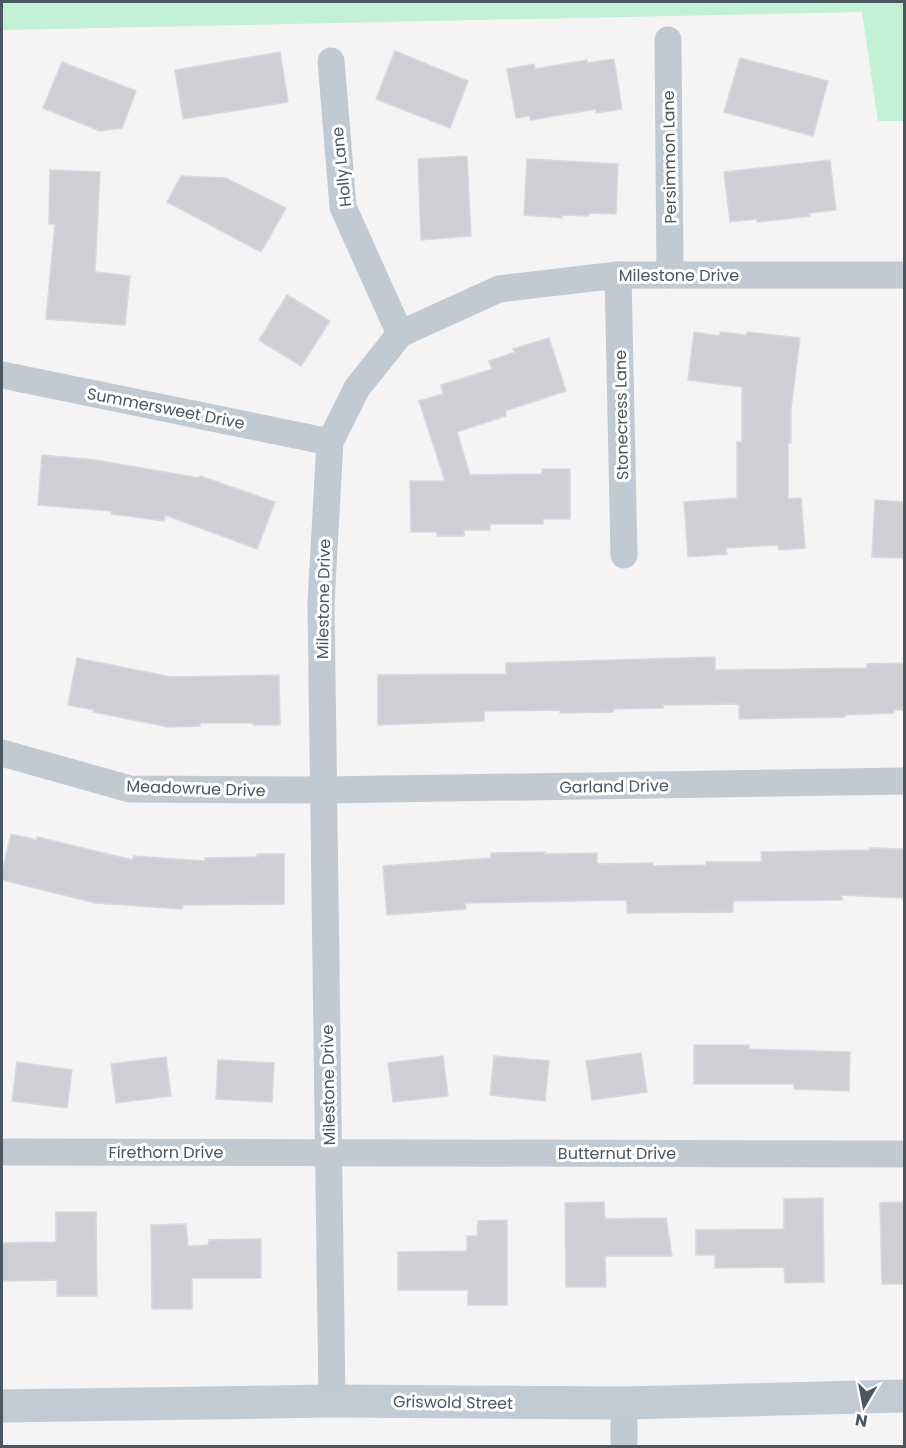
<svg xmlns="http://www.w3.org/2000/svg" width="906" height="1448" viewBox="0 0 906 1448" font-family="Poppins,sans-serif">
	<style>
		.green { fill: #c3f1d5 }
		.building { fill: #cdcfd5; stroke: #d7d9de; stroke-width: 1.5 }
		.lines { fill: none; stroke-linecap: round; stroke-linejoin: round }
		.street { stroke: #c1cad2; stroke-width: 27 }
		.secondary { stroke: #c1cbd6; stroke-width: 33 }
		.labels { text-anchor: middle; stroke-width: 6; stroke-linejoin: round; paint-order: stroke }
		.street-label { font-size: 16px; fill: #4a5661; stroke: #fff }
	</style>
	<rect width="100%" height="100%" fill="#f5f3f3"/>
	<path class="green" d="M 2,2 L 904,2 L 904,121 L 878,121 L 862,12 L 2,30 Z"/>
	<g class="building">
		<path d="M 395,51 L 468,81 L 450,128 L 376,99 Z"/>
		<path d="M 280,52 L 288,102 L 183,119 L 175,70 Z"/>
		<path d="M 740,58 L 828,81 L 813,136 L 724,112 Z"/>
		<path d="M 614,59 L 622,109 L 596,113 L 596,109 L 530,120 L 530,116 L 516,118 L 507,69 L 534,64 L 535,69 L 587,60 L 587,63 Z"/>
		<path d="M 62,62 L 136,91 L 122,128 L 100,131 L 43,108 Z"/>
		<path d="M 467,156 L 471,236 L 421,240 L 418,159 Z"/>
		<path d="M 527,159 L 618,164 L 616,214 L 589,213 L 589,216 L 562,215 L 562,218 L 524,215 Z"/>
		<path d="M 830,160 L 836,210 L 809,213 L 810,216 L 757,222 L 757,219 L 730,222 L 724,172 Z"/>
		<path d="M 50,170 L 100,172 L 95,272 L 130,276 L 125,325 L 46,319 L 55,224 L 49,224 Z"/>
		<path d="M 181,176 L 226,178 L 286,208 L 261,252 L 167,202 Z"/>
		<path d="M 287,295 L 330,321 L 301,366 L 259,340 Z"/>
		<path d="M 694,332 L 720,336 L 720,332 L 746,335 L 747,332 L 800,338 L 791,409 L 791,443 L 788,443 L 788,499 L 801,498 L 805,548 L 779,550 L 778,545 L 726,548 L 727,554 L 688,557 L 684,502 L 737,498 L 737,442 L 742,442 L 742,387 L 688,380 Z"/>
		<path d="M 549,338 L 566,391 L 505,411 L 506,416 L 457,432 L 470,475 L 542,474 L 542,469 L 570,469 L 570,519 L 543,519 L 543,524 L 490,524 L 490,530 L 464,530 L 464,536 L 437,536 L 437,532 L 411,532 L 410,481 L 445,481 L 419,401 L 443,394 L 441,385 L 492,369 L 489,361 L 515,352 L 513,349 Z"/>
		<path d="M 42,455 L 96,460 L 199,478 L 200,476 L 275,502 L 257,549 L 165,515 L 164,521 L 111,514 L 112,511 L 38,505 Z"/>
		<path d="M 875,500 L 904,502 L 904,558 L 872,557 Z"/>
		<path d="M 715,657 L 715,670 L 867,668 L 867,664 L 904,663 L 904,710 L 894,710 L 894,713 L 845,715 L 845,717 L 739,719 L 739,704 L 663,705 L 663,708 L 613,709 L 613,712 L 560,713 L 560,710 L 484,711 L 484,721 L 378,725 L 378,675 L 506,674 L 506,663 Z"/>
		<path d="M 77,658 L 171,677 L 279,675 L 280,725 L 253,725 L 253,723 L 200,723 L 200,726 L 168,727 L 93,712 L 94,710 L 68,705 Z"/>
		<path d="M 11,834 L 37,840 L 37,837 L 133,860 L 133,856 L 205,861 L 205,858 L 257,857 L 257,854 L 284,854 L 284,904 L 183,905 L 182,909 L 96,903 L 2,880 L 2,872 Z"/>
		<path d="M 870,848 L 904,849 L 904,898 L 842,895 L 842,900 L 733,901 L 733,912 L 627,913 L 627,900 L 465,903 L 466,909 L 387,915 L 383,866 L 491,858 L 491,853 L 545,852 L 545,854 L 597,853 L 597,864 L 653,863 L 653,866 L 706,865 L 706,862 L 762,862 L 761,852 L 870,850 Z"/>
		<path d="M 694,1045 L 749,1045 L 749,1049 L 850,1052 L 849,1091 L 794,1089 L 794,1084 L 694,1084 Z"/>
		<path d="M 641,1053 L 647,1092 L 592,1100 L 586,1061 Z"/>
		<path d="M 443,1056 L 448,1096 L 393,1102 L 388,1063 Z"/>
		<path d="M 494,1056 L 549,1061 L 545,1101 L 490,1095 Z"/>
		<path d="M 166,1057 L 171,1096 L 116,1103 L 111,1064 Z"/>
		<path d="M 218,1060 L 274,1063 L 272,1102 L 216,1099 Z"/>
		<path d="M 17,1062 L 72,1070 L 67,1108 L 12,1101 Z"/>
		<path d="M 823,1198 L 824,1282 L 785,1283 L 784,1267 L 715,1268 L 715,1255 L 696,1255 L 696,1230 L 784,1229 L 784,1199 Z"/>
		<path d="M 604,1202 L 605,1219 L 666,1218 L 672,1256 L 605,1256 L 606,1287 L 566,1287 L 565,1203 Z"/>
		<path d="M 904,1202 L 904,1284 L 882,1284 L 880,1203 Z"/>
		<path d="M 56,1212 L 96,1212 L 97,1296 L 57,1296 L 57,1280 L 2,1281 L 2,1243 L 56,1242 Z"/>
		<path d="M 507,1220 L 507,1305 L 468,1305 L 468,1290 L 398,1290 L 398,1252 L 467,1251 L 467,1236 L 477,1236 L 478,1221 Z"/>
		<path d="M 186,1224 L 188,1246 L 208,1245 L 209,1240 L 261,1239 L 261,1278 L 192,1278 L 192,1309 L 152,1309 L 151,1225 Z"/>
	</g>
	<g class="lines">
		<g class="street">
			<path d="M 668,40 L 670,275"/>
			<path d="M 331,61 L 343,207 L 400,334"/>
			<path d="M 618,275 L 624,555"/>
			<path d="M 2,375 L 330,442"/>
			<path d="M 2,753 L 130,789 L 324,790 L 904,781"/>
			<path d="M 2,1152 L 904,1154"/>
			<path d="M 332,1401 L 321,603 L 330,442 L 357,388 L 400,334 L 499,289 L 618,275 L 904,275"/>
			<path d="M 624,1403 L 624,1446"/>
		</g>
		<path class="secondary" d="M 2,1406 L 332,1401 L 624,1403 L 904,1396"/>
	</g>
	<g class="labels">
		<g class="street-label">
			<text transform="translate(669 157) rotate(-91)" y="6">Persimmon Lane</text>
			<text transform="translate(341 167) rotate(-96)" y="6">Holly Lane</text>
			<text x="679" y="281">Milestone Drive</text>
			<text transform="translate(166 408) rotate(11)" y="6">Summersweet Drive</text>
			<text transform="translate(621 415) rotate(-91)" y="6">Stonecress Lane</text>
			<text transform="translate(323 599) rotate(-89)" y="6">Milestone Drive</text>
			<text transform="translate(614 786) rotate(-1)" y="6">Garland Drive</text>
			<text transform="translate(196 788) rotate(2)" y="6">Meadowrue Drive</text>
			<text transform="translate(328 1085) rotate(-91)" y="6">Milestone Drive</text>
			<text x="166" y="1158">Firethorn Drive</text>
			<text x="617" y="1159">Butternut Drive</text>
			<text transform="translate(453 1402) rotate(1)" y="6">Griswold Street</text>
		</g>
	</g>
	<rect width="906" height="1448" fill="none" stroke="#4a5661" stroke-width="6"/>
	<g transform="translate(864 1406) rotate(190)" stroke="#ffffff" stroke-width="4.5" paint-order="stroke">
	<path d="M0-4.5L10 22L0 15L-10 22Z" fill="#4a5661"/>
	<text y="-9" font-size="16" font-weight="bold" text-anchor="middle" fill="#4a5661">N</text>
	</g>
</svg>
